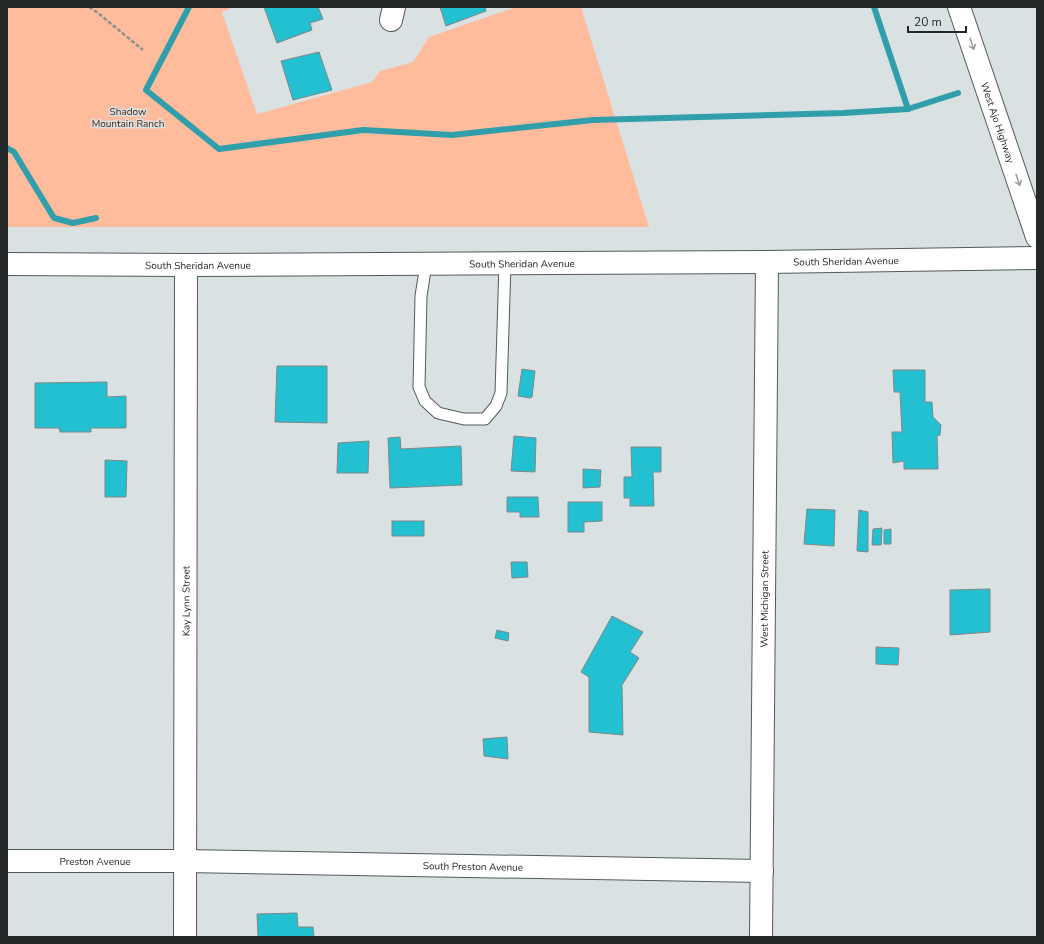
<svg xmlns="http://www.w3.org/2000/svg" width="1044" height="944" viewBox="0 0 1044 944" font-family="'Nunito Sans',sans-serif">
	<style>
		.green { fill: #ffbc9d }
		.lines { fill: none; stroke-linecap: round; stroke-linejoin: round }
		.stream { stroke: #309eab; stroke-width: 6 }
		.building { fill: #23c0d1; stroke: #808788 }
		.service-casing { stroke: #535a5b; stroke-width: 13 }
		.minor-casing { stroke: #535a5b; stroke-width: 24 }
		.primary-casing { stroke: #535a5b; stroke-width: 24 }
		.path { stroke: #8b9091; stroke-width: 2.5; stroke-dasharray: 4 2; stroke-linecap: butt }
		.service { stroke: #fff; stroke-width: 11 }
		.minor { stroke: #fff; stroke-width: 22 }
		.primary { stroke: #fff; stroke-width: 22 }
		.oneway { stroke: #9c9e9e }
		.labels { text-anchor: middle; stroke-width: 3; stroke-linejoin: round; paint-order: stroke }
		.park-label { font-size: 10px; fill: #411e0c; stroke: #d9e1e2 }
		.street-label { font-size: 10px; fill: #242727; stroke: #d9e1e2 }
	</style>
	<rect width="100%" height="100%" fill="#d9e1e2"/>
	<path class="green" d="M 7,7 L 234,7 L 222,12 L 257,114 L 372,82 L 380,71 L 413,62 L 429,37 L 516,7 L 581,7 L 649,227 L 7,227 Z"/>
	<g class="lines">
		<g class="stream">
			<path d="M 189,7 L 146,90 L 219,149 L 363,130 L 452,135 L 593,120 L 843,113 L 908,109"/>
			<path d="M 874,7 L 908,109 L 958,93"/>
			<path d="M 7,148 L 14,152 L 54,218 L 73,223 L 96,218"/>
		</g>
	</g>
	<g class="building">
		<path d="M 264,7 L 318,7 L 323,19 L 310,23 L 312,30 L 277,43 Z"/>
		<path d="M 440,7 L 485,7 L 486,11 L 446,26 Z"/>
		<path d="M 319,52 L 332,90 L 293,100 L 281,61 Z"/>
		<path d="M 277,366 L 327,366 L 327,423 L 275,422 Z"/>
		<path d="M 522,369 L 535,371 L 532,397 L 530,398 L 518,396 Z"/>
		<path d="M 893,370 L 925,370 L 925,402 L 932,402 L 933,417 L 941,425 L 940,435 L 937,436 L 938,469 L 904,469 L 904,461 L 893,463 L 892,432 L 902,432 L 900,392 L 894,392 Z"/>
		<path d="M 107,382 L 107,397 L 126,396 L 126,428 L 91,428 L 91,432 L 60,432 L 59,428 L 35,428 L 35,383 Z"/>
		<path d="M 514,436 L 536,438 L 535,472 L 511,471 Z"/>
		<path d="M 400,437 L 401,449 L 461,446 L 462,485 L 390,488 L 388,438 Z"/>
		<path d="M 369,441 L 368,473 L 337,473 L 338,443 Z"/>
		<path d="M 631,447 L 661,447 L 661,472 L 653,472 L 654,506 L 630,506 L 630,498 L 624,498 L 624,477 L 632,477 Z"/>
		<path d="M 105,460 L 127,461 L 126,497 L 105,497 Z"/>
		<path d="M 583,469 L 601,470 L 600,487 L 583,488 Z"/>
		<path d="M 507,497 L 538,497 L 539,517 L 520,517 L 520,512 L 507,512 Z"/>
		<path d="M 568,502 L 602,502 L 602,521 L 584,522 L 584,532 L 568,532 Z"/>
		<path d="M 807,509 L 835,510 L 834,546 L 804,544 Z"/>
		<path d="M 859,510 L 868,512 L 868,552 L 857,551 Z"/>
		<rect x="392" y="521" width="32" height="15"/>
		<path d="M 882,528 L 881,545 L 872,545 L 873,529 Z"/>
		<path d="M 891,529 L 891,544 L 884,544 L 884,530 Z"/>
		<path d="M 511,562 L 527,562 L 528,577 L 512,578 Z"/>
		<path d="M 990,589 L 990,632 L 950,635 L 950,590 Z"/>
		<path d="M 612,616 L 643,632 L 630,652 L 639,658 L 622,685 L 623,735 L 589,732 L 589,677 L 581,672 Z"/>
		<path d="M 497,630 L 509,633 L 508,641 L 495,638 Z"/>
		<path d="M 876,647 L 899,648 L 898,665 L 876,664 Z"/>
		<path d="M 507,737 L 508,759 L 484,756 L 483,739 Z"/>
		<path d="M 297,913 L 298,927 L 313,927 L 314,937 L 258,937 L 257,914 Z"/>
	</g>
	<g class="lines">
		<g class="service-casing">
			<path id="service" d="M 426,264 L 421,296 L 419,387 L 425,401 L 438,413 L 464,419 L 485,419 L 496,406 L 501,393 L 505,263"/>
		</g>
		<g class="minor-casing">
			<g id="minor">
				<path d="M 391,20 L 394,7"/>
				<path id="s1" d="M 7,264 L 186,265 L 767,262 L 1037,258"/>
				<path id="s2" d="M 7,861 L 184,861 L 762,871"/>
				<path id="s3" d="M 185,937 L 186,265"/>
				<path id="s4" d="M 761,937 L 767,262"/>
			</g>
		</g>
		<g class="primary-casing">
			<g id="primary">
				<path id="s5" d="M 959,7 L 1037,237"/>
			</g>
		</g>
		<path class="path" d="M 89,7 L 98,13 L 143,50"/>
		<use href="#service" class="service"/>
		<use href="#minor" class="minor"/>
		<use href="#primary" class="primary"/>
	</g>
	<defs><path id="oneway-shaft" d="M-6 0H5M1.5-3L5.5 0L1.5 3" fill="none" stroke-width="1.6" stroke-linecap="round" stroke-linejoin="round"/></defs>
	<g class="oneway">
		<use href="#oneway-shaft" transform="translate(972 44) rotate(71)"/>
		<use href="#oneway-shaft" transform="translate(1018 180) rotate(71)"/>
	</g>
	<g class="labels">
		<g class="park-label">
			<text x="128" y="115">Shadow<tspan x="128" dy="12">Mountain Ranch</tspan></text>
		</g>
		<g class="street-label">
			<text dy="4" stroke="none"><textPath href="#s5" startOffset="122">West Ajo Highway</textPath></text>
			<text dy="4" stroke="none"><textPath href="#s1" startOffset="839">South Sheridan Avenue</textPath></text>
			<text dy="4" stroke="none"><textPath href="#s1" startOffset="515">South Sheridan Avenue</textPath></text>
			<text dy="4" stroke="none"><textPath href="#s1" startOffset="191">South Sheridan Avenue</textPath></text>
			<text dy="4" stroke="none"><textPath href="#s4" startOffset="338">West Michigan Street</textPath></text>
			<text dy="4" stroke="none"><textPath href="#s3" startOffset="336">Kay Lynn Street</textPath></text>
			<text dy="4" stroke="none"><textPath href="#s2" startOffset="88">Preston Avenue</textPath></text>
			<text dy="4" stroke="none"><textPath href="#s2" startOffset="466">South Preston Avenue</textPath></text>
		</g>
	</g>
	<rect width="1044" height="944" fill="none" stroke="#242727" stroke-width="16"/>
	<path d="M908 26v6h58v-6" fill="none" stroke="#242727" stroke-width="2"/>
	<text x="914" y="26" font-size="12" fill="#242727" stroke="#d9e1e2" stroke-width="3" paint-order="stroke">20 m</text>
</svg>
